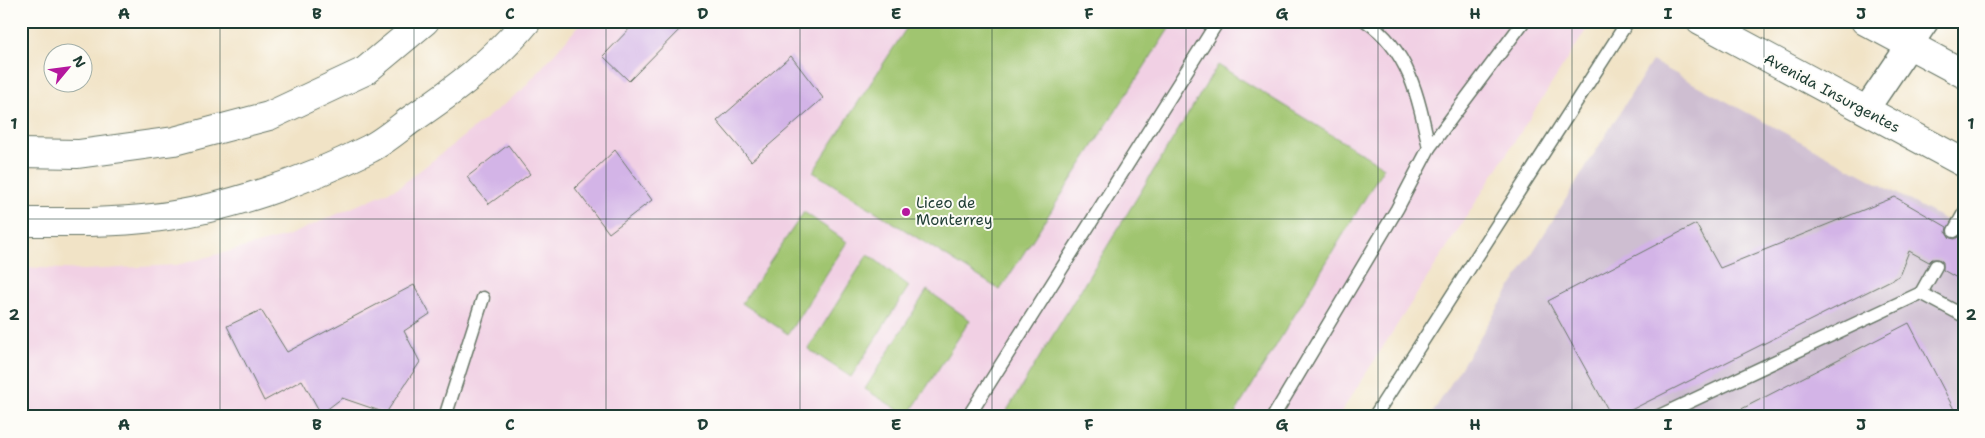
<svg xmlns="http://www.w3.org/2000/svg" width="1985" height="438" viewBox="0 0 1985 438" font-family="'Shantell Sans',sans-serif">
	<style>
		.built { fill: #f1d0e4 }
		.industrial { fill: #cebed1 }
		.green { fill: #a0c56f; stroke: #608152 }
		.building { fill: #d3b4e7 }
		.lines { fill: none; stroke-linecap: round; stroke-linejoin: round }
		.lane-casing { stroke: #687767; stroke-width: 15 }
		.street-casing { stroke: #687767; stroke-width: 28 }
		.secondary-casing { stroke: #687767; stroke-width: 30 }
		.lane { stroke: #fff; stroke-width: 12 }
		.street { stroke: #fff; stroke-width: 25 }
		.secondary { stroke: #fff; stroke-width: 28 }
		.grid { fill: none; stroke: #1f3d34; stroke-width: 1; stroke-opacity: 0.55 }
		.poi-dot { fill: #b5179e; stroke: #fdfcf7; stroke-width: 2 }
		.labels { text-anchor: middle; stroke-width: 4; stroke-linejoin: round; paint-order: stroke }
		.street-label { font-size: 15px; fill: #1f3d34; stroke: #fdfcf7 }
		.poi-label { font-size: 15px; fill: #1f3d34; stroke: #fdfcf7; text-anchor: start }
		.neatline { fill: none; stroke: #1f3d34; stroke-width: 2 }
		.grid-label { font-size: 16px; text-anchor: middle; font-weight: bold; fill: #1f3d34 }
	</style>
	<rect width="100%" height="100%" fill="#fdfcf7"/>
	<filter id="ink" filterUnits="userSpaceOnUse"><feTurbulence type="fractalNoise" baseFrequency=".02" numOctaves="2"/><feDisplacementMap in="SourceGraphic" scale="10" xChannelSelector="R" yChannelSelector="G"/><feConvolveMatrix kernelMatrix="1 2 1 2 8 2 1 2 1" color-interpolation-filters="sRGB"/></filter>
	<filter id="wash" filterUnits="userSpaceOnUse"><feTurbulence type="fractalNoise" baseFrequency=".0096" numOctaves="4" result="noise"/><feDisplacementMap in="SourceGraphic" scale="20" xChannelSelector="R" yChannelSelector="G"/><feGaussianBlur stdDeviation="1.12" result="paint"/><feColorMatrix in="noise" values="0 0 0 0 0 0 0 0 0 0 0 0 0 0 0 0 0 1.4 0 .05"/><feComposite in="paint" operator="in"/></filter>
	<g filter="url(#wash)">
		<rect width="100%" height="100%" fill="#f1e3c6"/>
		<path class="built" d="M 583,21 L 1592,21 L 1338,417 L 21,417 L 21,267 L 84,270 L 177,265 L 287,236 L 399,187 L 522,90 Z"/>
		<path class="industrial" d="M 1652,61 L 1964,230 L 1964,417 L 1430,417 Z"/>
		<g class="green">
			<path d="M 911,21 L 1174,21 L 1000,290 L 813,172 Z"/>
			<path d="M 1218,65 L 1384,167 L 1233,417 L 1003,417 Z"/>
			<path d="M 804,212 L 847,242 L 788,334 L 742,303 Z"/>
			<path d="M 868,254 L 909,286 L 851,377 L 808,349 Z"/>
			<path d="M 927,290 L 970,320 L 908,416 L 865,389 Z"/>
		</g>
		<g id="blocks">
			<g class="building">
				<path d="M 637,21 L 688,21 L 629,81 L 603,56 Z"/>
				<path d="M 791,56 L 823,98 L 751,161 L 717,121 Z"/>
				<path d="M 508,145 L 530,174 L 489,204 L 467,177 Z"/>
				<path d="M 615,150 L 652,200 L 609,233 L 575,188 Z"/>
				<path d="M 1895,197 L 1947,227 L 1946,232 L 1950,238 L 1955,239 L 1961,235 L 1964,237 L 1964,282 L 1943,270 L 1943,262 L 1939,259 L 1932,259 L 1929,262 L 1909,251 L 1899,276 L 1617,417 L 1612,417 L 1548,301 L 1696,224 L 1720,268 Z"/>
				<path d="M 414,285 L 430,314 L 404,331 L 420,362 L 386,413 L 342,398 L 321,414 L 302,380 L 264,401 L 227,326 L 261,310 L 287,352 Z"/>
				<path d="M 1909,323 L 1958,417 L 1726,417 Z"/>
			</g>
		</g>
	</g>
	<g filter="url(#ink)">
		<use href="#blocks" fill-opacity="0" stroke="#687767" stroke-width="1"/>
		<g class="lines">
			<g class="lane-casing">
				<g id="lane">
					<path d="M 1366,21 C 1410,51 1419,100 1429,148"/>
					<path d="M 1954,231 L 1964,213"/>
					<path d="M 1921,293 L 1936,266"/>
					<path d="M 445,417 L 483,298"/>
					<path d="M 968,417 L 1218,21"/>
					<path d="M 1273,417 L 1397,209 L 1429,148 L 1524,21"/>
					<path d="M 1374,417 L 1628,21"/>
					<path d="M 1657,417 L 1921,293 L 1964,316"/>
				</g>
			</g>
			<g class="street-casing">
				<path id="street" d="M 1865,111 L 1926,21"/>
			</g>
			<g class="secondary-casing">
				<g id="secondary">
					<path d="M 1700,21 L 1964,163"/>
					<path d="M 1865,21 L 1964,74"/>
					<path d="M 21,153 L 78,154 L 174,141 L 269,116 L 365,71 L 425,21"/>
					<path d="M 21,222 C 65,222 110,223 153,218 C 223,210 306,181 369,149 C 383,142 396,131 409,121 C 452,92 494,61 527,21"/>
				</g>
			</g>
			<use href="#lane" class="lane"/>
			<use href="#street" class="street"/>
			<use href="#secondary" class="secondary"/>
		</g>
	</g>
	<path class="grid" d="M 220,21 L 220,417M 414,21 L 414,417M 606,21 L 606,417M 800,21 L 800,417M 992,21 L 992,417M 1186,21 L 1186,417M 1378,21 L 1378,417M 1572,21 L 1572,417M 1764,21 L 1764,417M 21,219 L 1964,219"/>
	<circle class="poi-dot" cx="906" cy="212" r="5"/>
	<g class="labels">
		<g class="street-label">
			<text transform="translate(1832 93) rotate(28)" y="5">Avenida Insurgentes</text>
		</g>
		<g class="poi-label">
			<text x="916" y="208">Liceo de<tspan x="916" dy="17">Monterrey</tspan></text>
		</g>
	</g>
	<rect width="1985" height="438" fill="none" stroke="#fdfcf7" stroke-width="55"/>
	<g transform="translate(68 68) rotate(61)"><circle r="24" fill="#fdfcf7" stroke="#a4b0a9"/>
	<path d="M0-4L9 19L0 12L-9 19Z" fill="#b5179e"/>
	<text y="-8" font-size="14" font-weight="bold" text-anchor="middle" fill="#1f3d34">N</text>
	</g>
	<rect x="28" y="28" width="1930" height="382" class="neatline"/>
	<g class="grid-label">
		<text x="124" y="19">A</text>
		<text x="317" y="19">B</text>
		<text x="510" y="19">C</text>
		<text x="703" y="19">D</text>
		<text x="896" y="19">E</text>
		<text x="1089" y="19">F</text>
		<text x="1282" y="19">G</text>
		<text x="1475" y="19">H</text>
		<text x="1668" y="19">I</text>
		<text x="1861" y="19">J</text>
		<text x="14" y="129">1</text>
		<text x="1971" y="129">1</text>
		<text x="14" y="320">2</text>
		<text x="1971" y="320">2</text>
		<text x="124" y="430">A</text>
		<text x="317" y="430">B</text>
		<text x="510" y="430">C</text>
		<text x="703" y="430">D</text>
		<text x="896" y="430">E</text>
		<text x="1089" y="430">F</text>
		<text x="1282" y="430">G</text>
		<text x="1475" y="430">H</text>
		<text x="1668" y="430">I</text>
		<text x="1861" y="430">J</text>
	</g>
</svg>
